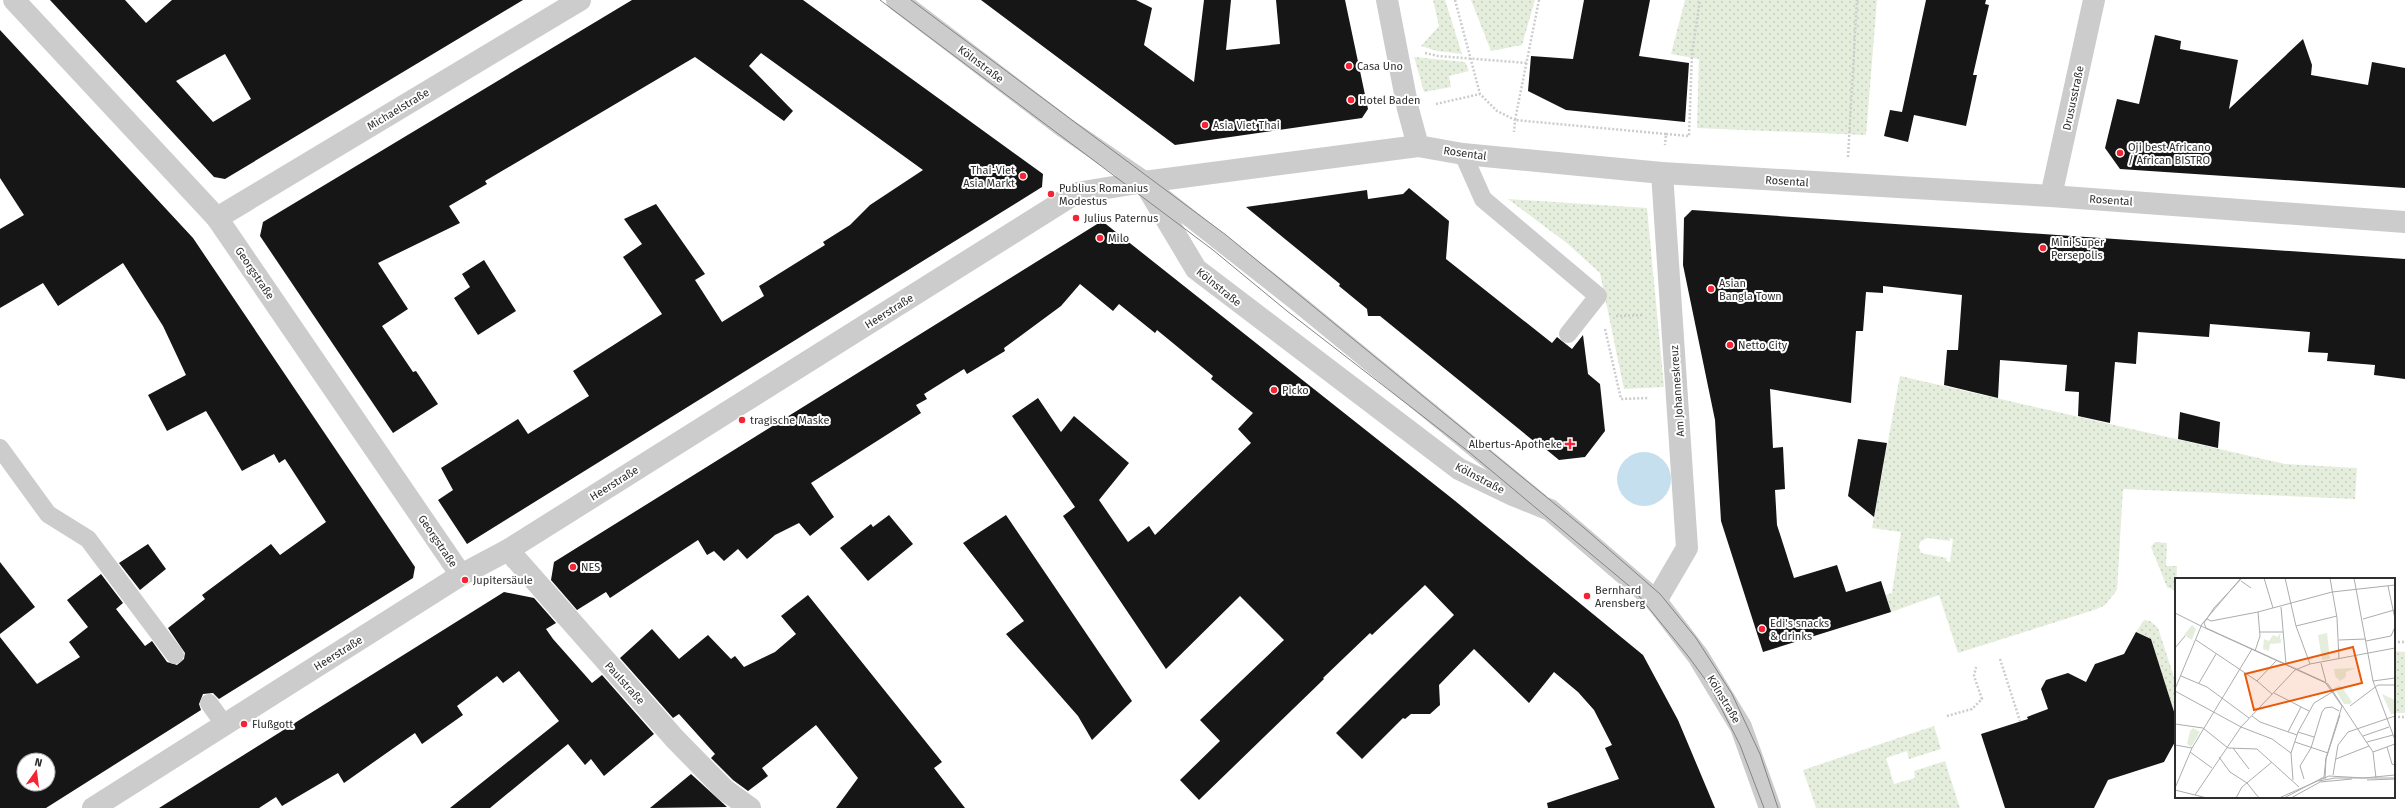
<svg xmlns="http://www.w3.org/2000/svg" width="2405" height="808" viewBox="0 0 2405 808" font-family="'Fira Sans',sans-serif">
	<style>
		.grass { fill: url(#grass-dots); fill-rule: evenodd }
		.water { fill: #c6dfef }
		.building { fill: #161616; fill-rule: evenodd }
		.lines { fill: none; stroke-linecap: round; stroke-linejoin: round }
		.path { stroke: #ccc; stroke-width: 2.5; stroke-dasharray: 2 2; stroke-linecap: butt }
		.service { stroke: #ccc; stroke-width: 18 }
		.minor { stroke: #ccc; stroke-width: 22 }
		.tertiary { stroke: #ccc; stroke-width: 22 }
		.tram { stroke: #848484; stroke-width: 1 }
		.poi-dot { fill: #f52333; stroke: #fff; stroke-width: 1.5 }
		.labels { text-anchor: middle; stroke-width: 4; stroke-linejoin: round; paint-order: stroke }
		.street-label { font-size: 11px; fill: #2f2f2f; stroke: #fff }
		.poi-label { font-size: 11px; fill: #2f2f2f; stroke: #fff; text-anchor: start }
		.inset-road { fill: none; stroke: #acacac; stroke-width: 1 }
		.view { fill: #e8590c; fill-opacity: 0.15; stroke: #e8590c; stroke-width: 2 }
		.inset-edge { fill: none; stroke: #2f2f2f; stroke-width: 2 }
	</style>
	<defs>
		<pattern id="grass-dots" width="8" height="8" patternUnits="userSpaceOnUse"><rect width="8" height="8" fill="#e5eedc"/><path d="M2 2h.1M6 6h.1" fill="none" stroke="#c5ccbd" stroke-width="1.8" stroke-linecap="round"/></pattern>
	</defs>
	<rect width="100%" height="100%" fill="#fff"/>
	<g class="grass">
		<path d="M 1433,0 L 1445,0 L 1462,54 L 1437,51 L 1421,46 L 1439,26 Z"/>
		<path d="M 1471,0 L 1535,0 L 1522,45 L 1491,51 Z"/>
		<path d="M 1685,0 L 1877,0 L 1866,135 L 1697,128 L 1699,59 L 1671,54 Z"/>
		<path d="M 1414,57 L 1465,62 L 1469,71 L 1449,76 L 1451,87 L 1424,92 Z"/>
		<path d="M 1508,199 L 1647,208 L 1664,387 L 1624,389 L 1600,273 L 1568,244 Z"/>
		<path d="M 1900,376 L 2285,464 L 2357,468 L 2355,499 L 2123,489 L 2117,590 L 2105,605 L 2097,609 L 1958,653 L 1939,595 L 1891,612 L 1886,595 L 1892,593 L 1901,532 L 1872,528 ZM 1927,538 L 1950,541 L 1950,538 L 1953,539 L 1950,562 L 1946,561 L 1947,558 L 1921,553 L 1919,547 L 1920,542 Z"/>
		<path d="M 2155,542 L 2167,543 L 2166,566 L 2177,566 L 2176,591 L 2167,587 L 2151,547 Z"/>
		<path d="M 2144,620 L 2150,621 L 2158,628 L 2176,683 L 2176,718 L 2151,639 L 2136,632 Z"/>
		<path d="M 2394,651 L 2405,652 L 2405,713 L 2394,713 Z"/>
		<path d="M 1934,726 L 1941,749 L 1909,759 L 1907,751 L 1886,758 L 1894,784 L 1915,778 L 1914,771 L 1945,761 L 1960,808 L 1816,808 L 1803,770 Z"/>
	</g>
	<circle class="water" cx="1644" cy="479" r="27"/>
	<g class="building">
		<path d="M 50,0 L 125,0 L 146,23 L 172,0 L 523,0 L 225,179 L 214,177 ZM 225,54 L 251,99 L 213,122 L 176,81 Z"/>
		<path d="M 632,0 L 803,0 L 1043,174 L 1042,187 L 467,544 L 438,500 L 453,490 L 441,468 L 518,419 L 528,434 L 589,396 L 573,371 L 662,314 L 623,257 L 642,244 L 624,219 L 656,204 L 705,274 L 695,280 L 722,322 L 764,296 L 759,286 L 825,245 L 823,242 L 850,225 L 870,205 L 923,170 L 761,53 L 749,66 L 793,111 L 784,121 L 695,57 L 485,181 L 487,184 L 449,206 L 460,223 L 378,263 L 408,309 L 382,326 L 413,372 L 416,371 L 438,404 L 393,433 L 260,236 L 263,222 Z"/>
		<path d="M 981,0 L 1136,0 L 1152,8 L 1144,45 L 1194,82 L 1204,0 L 1231,0 L 1226,50 L 1280,44 L 1276,0 L 1345,0 L 1368,109 L 1362,118 L 1175,145 Z"/>
		<path d="M 1584,0 L 1650,0 L 1639,56 L 1689,63 L 1685,122 L 1566,110 L 1528,91 L 1531,56 L 1573,59 Z"/>
		<path d="M 1926,0 L 1986,0 L 1985,4 L 1989,5 L 1973,75 L 1977,75 L 1966,126 L 1914,115 L 1908,142 L 1884,136 L 1890,110 L 1902,112 Z"/>
		<path d="M 0,30 L 193,238 L 415,567 L 413,578 L 219,699 L 213,693 L 203,694 L 199,704 L 201,710 L 46,808 L 0,808 L 0,637 L 37,684 L 80,657 L 69,642 L 88,627 L 67,600 L 101,574 L 123,603 L 116,609 L 145,646 L 152,641 L 167,662 L 177,665 L 184,659 L 185,653 L 168,628 L 205,599 L 202,595 L 271,544 L 280,555 L 326,522 L 285,459 L 279,463 L 274,454 L 242,471 L 206,411 L 167,431 L 148,395 L 186,375 L 163,326 L 123,263 L 58,306 L 43,283 L 0,308 L 0,229 L 24,215 L 0,178 ZM 24,760 L 48,760 L 48,784 L 24,784 Z"/>
		<path d="M 2155,35 L 2181,41 L 2180,49 L 2238,60 L 2229,109 L 2303,39 L 2312,65 L 2311,75 L 2368,85 L 2372,62 L 2405,68 L 2405,188 L 2120,169 L 2105,148 L 2117,99 L 2139,104 Z"/>
		<path d="M 1409,188 L 1449,221 L 1446,259 L 1552,343 L 1557,337 L 1572,349 L 1583,335 L 1588,374 L 1600,384 L 1605,431 L 1585,457 L 1559,460 L 1542,446 L 1541,447 L 1380,316 L 1368,316 L 1367,309 L 1339,286 L 1340,284 L 1246,207 L 1367,190 L 1368,199 L 1403,194 Z"/>
		<path d="M 1692,210 L 2405,259 L 2405,379 L 2374,375 L 2375,365 L 2327,361 L 2328,353 L 2308,352 L 2310,332 L 2210,324 L 2209,337 L 2138,332 L 2136,364 L 2115,362 L 2110,423 L 2078,416 L 2079,392 L 2065,391 L 2067,365 L 2000,360 L 1998,398 L 1944,385 L 1947,350 L 1958,350 L 1962,295 L 1883,286 L 1883,293 L 1866,292 L 1863,331 L 1856,331 L 1851,403 L 1770,389 L 1773,448 L 1783,447 L 1785,489 L 1775,490 L 1777,525 L 1794,578 L 1837,565 L 1846,592 L 1881,581 L 1891,612 L 1763,652 L 1721,521 L 1715,420 L 1683,265 L 1684,218 Z"/>
		<path d="M 1102,221 L 1454,500 L 1643,655 L 1678,720 L 1715,808 L 1548,808 L 1547,803 L 1619,779 L 1605,748 L 1612,745 L 1594,710 L 1578,692 L 1554,672 L 1529,703 L 1474,649 L 1439,685 L 1440,705 L 1430,714 L 1411,714 L 1405,719 L 1403,718 L 1362,759 L 1336,733 L 1454,615 L 1425,585 L 1372,635 L 1370,633 L 1323,678 L 1324,679 L 1199,800 L 1180,780 L 1220,741 L 1200,720 L 1284,640 L 1240,596 L 1166,669 L 1063,516 L 1075,507 L 1012,416 L 1038,398 L 1061,432 L 1074,416 L 1129,463 L 1099,500 L 1128,542 L 1149,526 L 1155,535 L 1251,443 L 1238,429 L 1253,413 L 1211,379 L 1213,376 L 1157,330 L 1155,333 L 1119,304 L 1113,311 L 1080,284 L 1061,306 L 1004,348 L 1005,351 L 967,374 L 964,369 L 924,394 L 927,399 L 916,405 L 921,413 L 811,483 L 834,517 L 810,536 L 799,523 L 775,535 L 747,559 L 738,549 L 724,561 L 714,551 L 707,555 L 698,540 L 610,598 L 606,592 L 577,610 L 551,580 L 554,562 Z"/>
		<path d="M 484,260 L 516,311 L 478,335 L 454,298 L 470,287 L 462,274 Z"/>
		<path d="M 2180,412 L 2220,422 L 2218,448 L 2178,439 Z"/>
		<path d="M 1858,439 L 1887,443 L 1874,517 L 1848,496 Z"/>
		<path d="M 889,515 L 913,544 L 868,581 L 840,548 L 871,524 L 873,527 Z"/>
		<path d="M 1006,515 L 1132,701 L 1092,740 L 1078,716 L 1006,634 L 1024,621 L 963,543 Z"/>
		<path d="M 148,544 L 166,569 L 140,590 L 119,563 Z"/>
		<path d="M 0,562 L 35,607 L 0,634 Z"/>
		<path d="M 504,592 L 534,598 L 556,623 L 546,629 L 553,639 L 592,683 L 602,675 L 654,734 L 604,776 L 591,759 L 585,765 L 568,744 L 490,808 L 450,808 L 559,721 L 519,671 L 503,683 L 497,676 L 457,706 L 463,715 L 422,744 L 415,733 L 344,783 L 338,773 L 282,806 L 276,797 L 259,808 L 159,808 Z"/>
		<path d="M 808,595 L 942,762 L 934,768 L 965,808 L 836,808 L 858,778 L 816,725 L 762,768 L 768,776 L 748,791 L 733,780 L 711,758 L 715,754 L 679,714 L 673,718 L 620,658 L 652,629 L 679,659 L 708,635 L 731,659 L 735,656 L 744,667 L 775,652 L 796,634 L 781,616 Z"/>
		<path d="M 2136,632 L 2151,639 L 2176,718 L 2176,740 L 2164,762 L 2108,780 L 2094,808 L 2005,808 L 1981,734 L 2028,719 L 2027,717 L 2048,709 L 2041,689 L 2046,680 L 2068,673 L 2086,682 L 2095,664 L 2124,654 Z"/>
		<path d="M 691,774 L 727,807 L 650,808 Z"/>
	</g>
	<g class="lines">
		<g class="path">
			<path d="M 1455,0 L 1480,94 L 1497,111 L 1515,120 L 1514,132"/>
			<path d="M 1539,0 L 1515,120 L 1666,134 L 1665,145"/>
			<path d="M 1425,53 L 1438,56 L 1527,63"/>
			<path d="M 1436,104 L 1480,94"/>
			<path d="M 1666,134 L 1689,136 L 1692,53 L 1700,0"/>
			<path d="M 1848,157 L 1857,0"/>
			<path d="M 1616,316 L 1643,315"/>
			<path d="M 1605,329 L 1621,399 L 1649,398"/>
			<path d="M 2394,642 L 2405,642"/>
			<path d="M 2000,659 L 2020,721"/>
			<path d="M 1947,716 L 1972,709 L 1982,699 L 1974,676 L 1976,667"/>
			<path d="M 2394,717 L 2405,717"/>
		</g>
		<g class="service">
			<path d="M 1463,154 L 1483,199 L 1598,296 L 1568,334"/>
			<path d="M 1149,186 L 1295,301 L 1540,502"/>
			<path d="M 0,448 L 48,514 L 88,539 L 175,655"/>
			<path d="M 209,703 L 224,724"/>
		</g>
		<g class="minor">
			<path d="M 14,0 L 217,218 L 461,575"/>
			<path d="M 1418,146 L 1463,154 L 1662,173 L 2051,196 L 2405,222"/>
			<path d="M 2051,196 L 2094,0"/>
			<path d="M 217,218 L 580,0"/>
			<path d="M 508,550 L 675,739 L 725,790 L 750,808"/>
			<path d="M 1656,601 L 1687,548 L 1662,173"/>
			<path d="M 93,808 L 461,575 L 508,550 L 1076,193 L 1144,182"/>
		</g>
		<g class="tertiary">
			<path d="M 897,0 L 1064,127 L 1144,182 L 1196,269 L 1459,469 L 1513,495 L 1550,510 L 1656,601 L 1698,656 L 1741,727 L 1770,808"/>
			<path d="M 1144,182 L 1418,146 L 1408,109 L 1387,0"/>
		</g>
		<g class="tram">
			<path d="M 880,0 L 1213,250 L 1287,311 L 1469,452 L 1634,590 L 1688,656 L 1710,686 L 1740,745 L 1764,808"/>
			<path d="M 911,0 L 1226,235 L 1583,527 L 1660,594 L 1696,638 L 1732,694 L 1760,754 L 1778,808"/>
		</g>
	</g>
	<g class="poi-dot">
		<circle cx="1349" cy="66" r="4"/>
		<circle cx="1351" cy="100" r="4"/>
		<circle cx="1205" cy="125" r="4"/>
		<circle cx="2120" cy="153" r="4"/>
		<circle cx="1023" cy="176" r="4"/>
		<circle cx="1051" cy="194" r="4"/>
		<circle cx="1076" cy="218" r="4"/>
		<circle cx="1100" cy="238" r="4"/>
		<circle cx="2043" cy="248" r="4"/>
		<circle cx="1711" cy="289" r="4"/>
		<circle cx="1730" cy="345" r="4"/>
		<circle cx="1274" cy="390" r="4"/>
		<circle cx="742" cy="420" r="4"/>
		<path d="M1568 438h4v4h4v4h-4v4h-4v-4h-4v-4h4z"/>
		<circle cx="573" cy="567" r="4"/>
		<circle cx="465" cy="580" r="4"/>
		<circle cx="1587" cy="596" r="4"/>
		<circle cx="1762" cy="629" r="4"/>
		<circle cx="244" cy="724" r="4"/>
	</g>
	<g class="labels">
		<g class="street-label">
			<text transform="translate(981 64) rotate(37)" y="4">Kölnstraße</text>
			<text transform="translate(2073 98) rotate(-78)" y="4">Drususstraße</text>
			<text transform="translate(398 109) rotate(-31)" y="4">Michaelstraße</text>
			<text transform="translate(1465 153) rotate(8)" y="4">Rosental</text>
			<text transform="translate(1787 181) rotate(4)" y="4">Rosental</text>
			<text transform="translate(2111 200) rotate(4)" y="4">Rosental</text>
			<text transform="translate(255 273) rotate(56)" y="4">Georgstraße</text>
			<text transform="translate(1219 287) rotate(39)" y="4">Kölnstraße</text>
			<text transform="translate(889 311) rotate(-32)" y="4">Heerstraße</text>
			<text transform="translate(1677 391) rotate(-94)" y="4">Am Johanneskreuz</text>
			<text transform="translate(1480 478) rotate(28)" y="4">Kölnstraße</text>
			<text transform="translate(614 483) rotate(-32)" y="4">Heerstraße</text>
			<text transform="translate(438 541) rotate(56)" y="4">Georgstraße</text>
			<text transform="translate(338 653) rotate(-32)" y="4">Heerstraße</text>
			<text transform="translate(625 683) rotate(48)" y="4">Paulstraße</text>
			<text transform="translate(1724 699) rotate(59)" y="4">Kölnstraße</text>
		</g>
		<g class="poi-label">
			<text x="1357" y="70">Casa Uno</text>
			<text x="1359" y="104">Hotel Baden</text>
			<text x="1213" y="129">Asia Viet Thai</text>
			<text x="2128" y="151">Oji best Africano<tspan x="2128" dy="13">/ African BISTRO</tspan></text>
			<text x="1015" y="174" text-anchor="end">Thai-Viet<tspan x="1015" dy="13">Asia Markt</tspan></text>
			<text x="1059" y="192">Publius Romanius<tspan x="1059" dy="13">Modestus</tspan></text>
			<text x="1084" y="222">Julius Paternus</text>
			<text x="1108" y="242">Milo</text>
			<text x="2051" y="246">Mini Super<tspan x="2051" dy="13">Persepolis</tspan></text>
			<text x="1719" y="287">Asian<tspan x="1719" dy="13">Bangla Town</tspan></text>
			<text x="1738" y="349">Netto City</text>
			<text x="1282" y="394">Picko</text>
			<text x="750" y="424">tragische Maske</text>
			<text x="1562" y="448" text-anchor="end">Albertus-Apotheke</text>
			<text x="581" y="571">NES</text>
			<text x="473" y="584">Jupitersäule</text>
			<text x="1595" y="594">Bernhard<tspan x="1595" dy="13">Arensberg</tspan></text>
			<text x="1770" y="627">Edi's snacks<tspan x="1770" dy="13">&amp; drinks</tspan></text>
			<text x="252" y="728">Flußgott</text>
		</g>
	</g>
	<g transform="translate(2175 578)">
		<rect width="220" height="220" fill="#fff"/>
		<path d="M 17,47 L 21,51 L 17,62 L 9,57 ZM 152,55 L 155,81 L 147,82 L 143,57 ZM 181,90 L 171,94 L 171,99 L 165,103 L 160,98 L 159,91 ZM 165,107 L 163,109 L 166,108 L 177,124 L 175,126 L 169,126 L 159,110 ZM 207,116 L 220,122 L 220,136 L 216,136 ZM 18,150 L 25,154 L 16,169 L 12,166 L 15,153 Z" fill="#e5eedc"/>
		<path d="M 104,56 L 107,56 L 105,57 L 105,61 L 99,62 L 106,61 L 106,65 L 95,66 L 94,73 L 88,71 L 89,61 L 94,63 L 98,57 L 103,59 Z" fill="#e5eedc"/>
		<path class="inset-road" d="M 67,0 L 39,30 L 29,45 L 31,50 L 150,104 L 167,128 L 151,180 L 149,199 L 109,220M 89,0 L 98,30M 110,0 L 121,48 L 135,86M 155,0 L 162,40 L 164,81M 179,0 L 198,103 L 220,162M 66,3 L 76,10M 213,8 L 220,41M 106,29 L 111,86M 0,35 L 28,49M 32,41 L 36,43 L 83,34 L 157,14 L 220,7M 188,41 L 219,32M 121,48 L 162,38M 28,49 L 153,106 L 198,174 L 201,200M 85,54 L 108,54M 21,62 L 82,103 L 97,116M 164,62 L 191,61M 191,63 L 216,58 L 220,49M 0,70 L 10,58M 80,73 L 85,58 L 83,34M 146,85 L 151,104M 6,98 L 32,109 L 74,140M 82,103 L 102,82M 198,103 L 220,100M 24,105 L 41,76M 0,111 L 27,46 L 66,0M 0,113 L 66,149 L 97,161 L 116,175M 99,115 L 134,133M 175,128 L 203,107 L 220,107M 77,138 L 85,144 L 122,157M 0,146 L 28,150 L 53,170 L 82,171 L 124,209M 113,154 L 126,129M 123,154 L 139,159M 188,158 L 214,149M 120,164 L 153,175M 192,164 L 218,157M 0,167 L 17,170M 212,169 L 217,186 L 220,187M 58,170 L 74,191M 15,174 L 37,190M 198,174 L 220,166M 44,179 L 55,194 L 72,205 L 84,220M 161,181 L 194,168M 158,197 L 163,167 L 173,154 L 220,138M 129,201 L 125,188 L 136,170 L 147,134 L 150,130 L 157,129 L 164,133M 150,201 L 151,181 L 165,137M 118,202 L 116,175 L 123,154 L 139,125 L 159,113M 192,202 L 220,201M 144,203 L 160,200 L 220,200M 0,210 L 17,170 L 77,71M 0,212 L 32,220M 20,217 L 66,149 L 120,92 L 135,86 L 220,70M 61,220 L 67,209 L 97,184M 104,220 L 154,198 L 189,200 L 220,197M 116,220 L 145,204 L 177,201"/>
		<path class="view" d="M 178,69 L 187,105 L 79,132 L 70,96 Z"/>
		<rect width="220" height="220" class="inset-edge"/>
	</g>
	<g transform="translate(36 772) rotate(14)"><circle r="19" fill="#ffffff" stroke="#acacac"/>
	<path d="M0-3L7 15L0 10L-7 15Z" fill="#f52333"/>
	<text y="-6" font-size="11" font-weight="bold" text-anchor="middle" fill="#2f2f2f">N</text>
	</g>
</svg>
